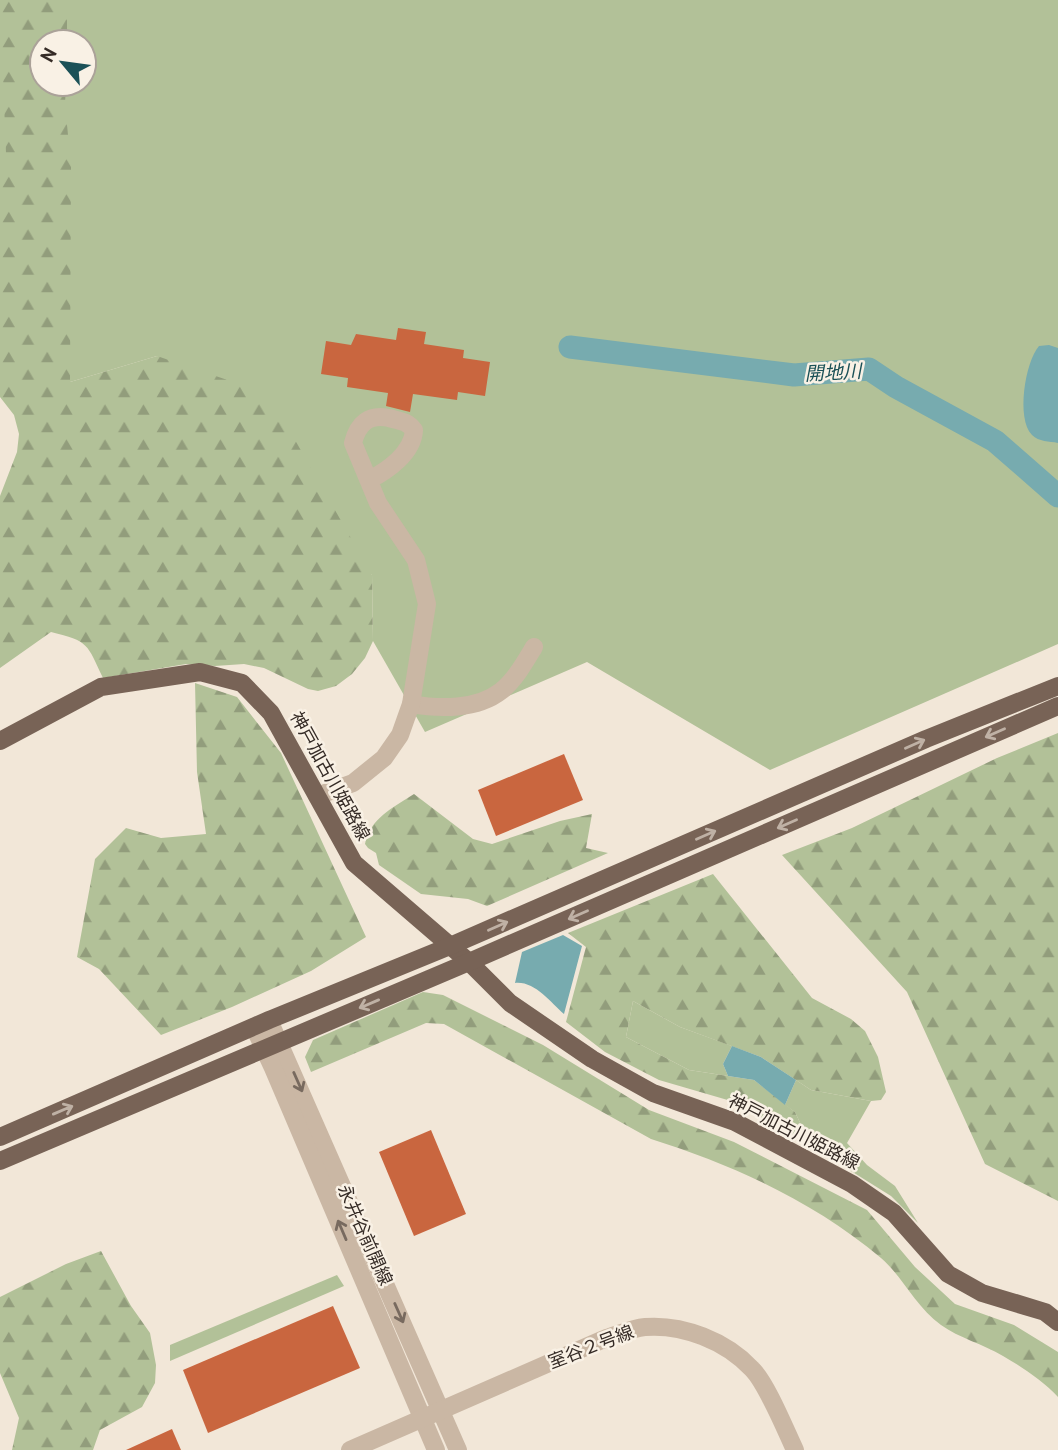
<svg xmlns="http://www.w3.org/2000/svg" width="1058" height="1450" viewBox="0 0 1058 1450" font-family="'PT Sans','Noto Sans JP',sans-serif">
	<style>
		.green { fill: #b2c198 }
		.forest { fill: url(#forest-firs) }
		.water { fill: #77abaf }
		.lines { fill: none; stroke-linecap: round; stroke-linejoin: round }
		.river { stroke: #77abaf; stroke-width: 23 }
		.building { fill: #c9663f }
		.tertiary { stroke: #cab7a4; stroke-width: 18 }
		.primary { stroke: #786356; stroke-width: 18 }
		.oneway { stroke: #bfb1a5 }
		.oneway2 { stroke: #786a5f }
		.labels { text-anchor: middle; stroke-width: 5; stroke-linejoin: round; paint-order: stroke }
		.street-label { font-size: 18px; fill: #352b26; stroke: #f9f1e5 }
		.water-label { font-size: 19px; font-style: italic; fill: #1b5157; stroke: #f9f1e5 }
	</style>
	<defs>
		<pattern id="forest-firs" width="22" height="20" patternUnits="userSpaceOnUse" patternTransform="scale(1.75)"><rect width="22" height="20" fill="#b2c198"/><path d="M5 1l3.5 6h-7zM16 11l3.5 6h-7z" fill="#929d7c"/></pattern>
	</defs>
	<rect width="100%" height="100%" fill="#f2e7d8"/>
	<g class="green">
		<path d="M 0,0 L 3,0 L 18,160 L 0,159 Z"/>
		<path d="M 57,0 L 1058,0 L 1058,644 L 770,770 L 587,662 L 425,732 L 373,641 L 372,575 L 157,356 L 70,382 L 51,84 L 84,84 L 84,42 L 54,42 Z"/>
		<path d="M 633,1001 L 680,1027 L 732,1046 L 723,1064 L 728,1076 L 689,1070 L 626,1037 Z"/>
		<path d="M 796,1080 L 811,1090 L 871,1101 L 847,1143 L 867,1165 L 895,1186 L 918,1223 L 891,1196 L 811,1146 L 795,1112 L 785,1105 Z"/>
		<path d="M 337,1275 L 344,1286 L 170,1361 L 170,1345 Z"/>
	</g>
	<g class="forest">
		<path d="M 0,0 L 67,0 L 67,42 L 42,42 L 42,84 L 66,84 L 65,104 L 71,166 L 70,382 L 157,356 L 260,391 L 287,426 L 372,575 L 373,641 L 365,658 L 352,674 L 336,686 L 318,691 L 308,689 L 264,668 L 244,664 L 215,666 L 186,664 L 103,678 C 87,644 89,641 51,632 L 0,668 L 0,496 L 17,452 L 19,434 L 14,415 L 0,397 L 0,154 L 6,153 Z"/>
		<path d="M 195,683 L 237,697 L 281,753 L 366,937 L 311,971 L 232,1007 L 161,1035 L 99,969 L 77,957 L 95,859 L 126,828 L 161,838 L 206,834 L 197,772 Z"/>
		<path d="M 1058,733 L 1058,1201 L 985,1164 L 907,992 L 782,855 L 852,828 L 997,758 Z"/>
		<path d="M 414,794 L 473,839 L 492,844 L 560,821 L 592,814 L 586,848 L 608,853 L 487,906 L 468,899 L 421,894 L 379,865 L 376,853 L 368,848 L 365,844 C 370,818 393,808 414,794 Z"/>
		<path d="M 713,874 L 812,998 L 851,1019 L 865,1031 L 878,1057 L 886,1092 L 881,1100 L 871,1101 L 811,1090 L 761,1057 L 680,1027 L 633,1001 L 626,1037 L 689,1070 L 754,1080 L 795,1112 L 811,1146 L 731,1101 L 659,1080 L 605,1052 L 566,1022 L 586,947 L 568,933 Z"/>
		<path d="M 423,992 L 443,995 L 543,1045 L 649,1110 L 734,1142 L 867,1210 L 915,1267 L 955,1304 L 1014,1325 L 1058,1352 L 1058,1397 C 1043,1381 1022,1367 1003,1356 C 983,1344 959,1338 941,1325 C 915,1306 903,1277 881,1258 C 814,1202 734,1165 651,1139 L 444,1024 L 426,1023 L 311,1072 L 305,1057 L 313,1040 Z"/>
		<path d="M 101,1251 L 131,1306 L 150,1333 L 156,1365 L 155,1383 L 142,1407 L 100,1430 L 93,1450 L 12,1450 L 19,1418 L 0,1373 L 0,1297 L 66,1264 Z"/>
	</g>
	<g class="water">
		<path d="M 1049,345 L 1058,348 L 1058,443 C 1049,441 1039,442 1032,435 C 1016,419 1025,362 1039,346 Z"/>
		<path d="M 563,935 L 582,946 L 564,1014 C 550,1002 535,981 515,983 L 522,952 Z"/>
		<path d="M 732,1046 L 761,1057 L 796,1080 L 785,1105 L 754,1080 L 728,1076 L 723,1064 Z"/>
	</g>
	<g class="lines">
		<path class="river" d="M 570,347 L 794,375 L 869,369 L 896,387 L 995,441 L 1058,496"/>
	</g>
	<g class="building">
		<path d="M 398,328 L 426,332 L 424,344 L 464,350 L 463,358 L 490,362 L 485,396 L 458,392 L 457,400 L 413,394 L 410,412 L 386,406 L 388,393 L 347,387 L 348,378 L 321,374 L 326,341 L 351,345 L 356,334 L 396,340 Z"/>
		<path d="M 564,754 L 583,800 L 496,836 L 478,790 Z"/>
		<path d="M 431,1130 L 466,1214 L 414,1236 L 379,1152 Z"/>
		<path d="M 333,1306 L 360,1368 L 208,1433 L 183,1370 Z"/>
		<path d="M 172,1429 L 181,1450 L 126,1450 Z"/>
	</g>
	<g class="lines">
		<g class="tertiary">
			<path d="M 411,704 C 439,709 477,710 501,691 C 515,680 525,662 534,647"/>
			<path d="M 317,796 L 353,783 L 384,758 L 400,735 L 411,704 L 427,604 L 416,560 L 378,503 L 353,443 C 358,423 369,414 389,418 C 400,421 407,421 414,430 C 413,453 387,471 369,480"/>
			<path d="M 269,1020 L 458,1450"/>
			<path d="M 254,1027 L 273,1068 L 436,1450"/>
			<path d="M 350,1450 L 604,1339 C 617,1335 632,1328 645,1327 C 683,1324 726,1341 752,1369 C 767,1384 785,1429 795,1450"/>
		</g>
		<g class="primary">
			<path d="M 0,741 L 101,687 L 200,672 L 242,683 L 271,713 L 354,863 L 469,962 L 510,1003 L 592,1059 L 653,1093 L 735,1122 L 852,1184 L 894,1213 L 948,1274 L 982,1293 L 1045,1312 L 1058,1322"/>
			<path d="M 0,1137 L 269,1020 L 450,946 L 926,739 L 1058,686"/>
			<path d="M 0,1161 L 469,962 L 1058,706"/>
		</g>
	</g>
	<defs><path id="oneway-shaft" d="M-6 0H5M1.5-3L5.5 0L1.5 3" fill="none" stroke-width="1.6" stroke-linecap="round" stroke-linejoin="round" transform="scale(1.75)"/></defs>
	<g class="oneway">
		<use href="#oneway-shaft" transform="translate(995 733) rotate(156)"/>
		<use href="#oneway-shaft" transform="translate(915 744) rotate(-24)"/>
		<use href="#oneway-shaft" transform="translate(787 824) rotate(156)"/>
		<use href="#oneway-shaft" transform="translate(706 835) rotate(-24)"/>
		<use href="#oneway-shaft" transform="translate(578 915) rotate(156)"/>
		<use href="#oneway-shaft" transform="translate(498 926) rotate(-24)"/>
		<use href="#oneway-shaft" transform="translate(369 1004) rotate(157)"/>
		<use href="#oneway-shaft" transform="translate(63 1110) rotate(-23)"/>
	</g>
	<g class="oneway2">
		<use href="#oneway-shaft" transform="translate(298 1082) rotate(66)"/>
		<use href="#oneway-shaft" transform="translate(342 1230) rotate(-113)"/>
		<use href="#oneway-shaft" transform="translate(399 1313) rotate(66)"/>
	</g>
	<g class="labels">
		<g class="street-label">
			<text transform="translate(330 776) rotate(61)" y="6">神戸加古川姫路線</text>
			<text transform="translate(794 1132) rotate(27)" y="6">神戸加古川姫路線</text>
			<text transform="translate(365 1235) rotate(66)" y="6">永井谷前開線</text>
			<text transform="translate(591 1347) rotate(-21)" y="6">室谷２号線</text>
		</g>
		<g class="water-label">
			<text transform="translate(833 372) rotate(-3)" y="7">開地川</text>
		</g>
	</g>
	<g transform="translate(63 63) rotate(299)"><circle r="33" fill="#f9f1e5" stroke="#aba299" stroke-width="2"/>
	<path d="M0-5L12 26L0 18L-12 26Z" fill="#1b5157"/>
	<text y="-10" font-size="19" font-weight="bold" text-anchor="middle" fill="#352b26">N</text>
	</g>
</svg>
